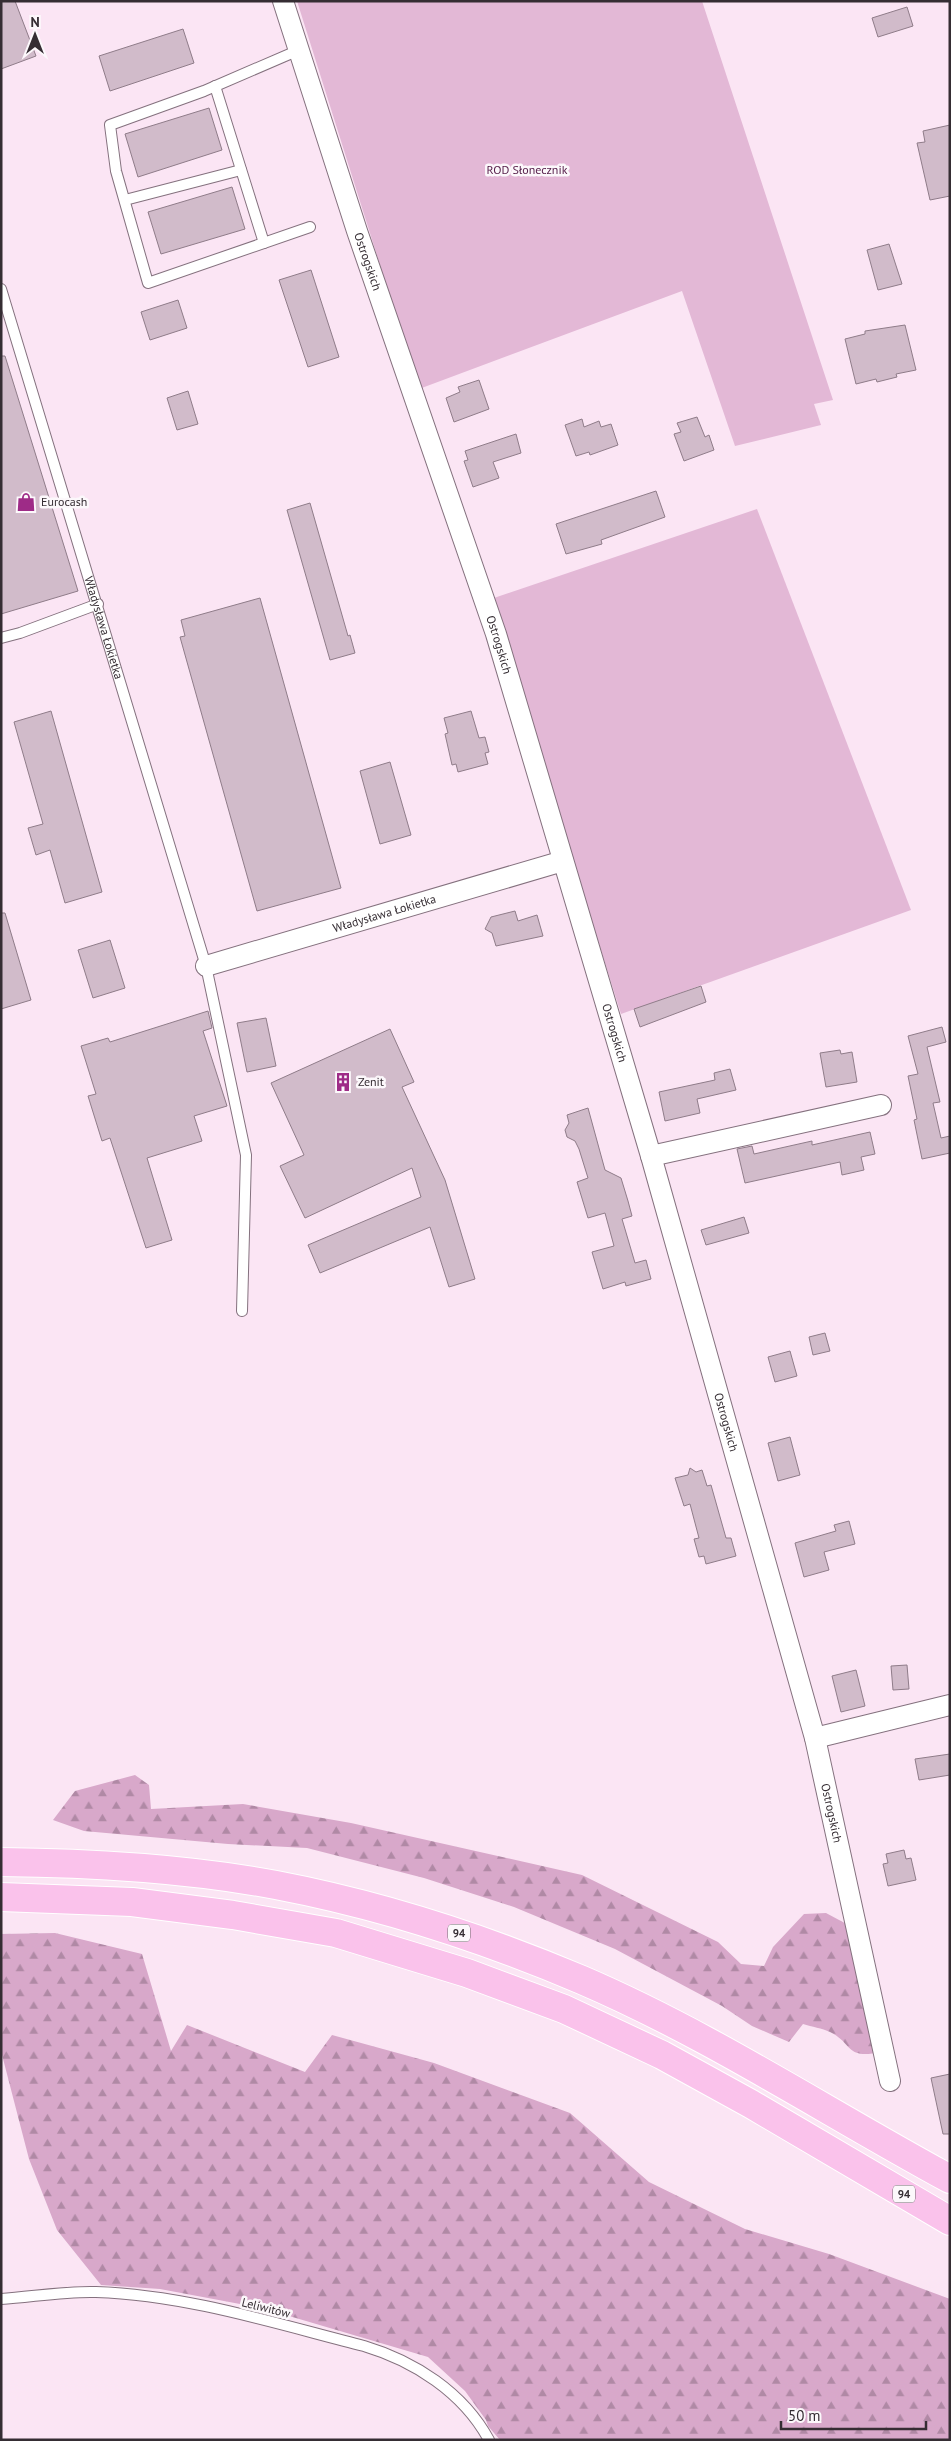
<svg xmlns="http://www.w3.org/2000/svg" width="951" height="2441" viewBox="0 0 951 2441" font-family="'PT Sans',sans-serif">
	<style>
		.green { fill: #e3b8d6 }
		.forest { fill: url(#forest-firs) }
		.building { fill: #d1bbca; stroke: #8f7c89 }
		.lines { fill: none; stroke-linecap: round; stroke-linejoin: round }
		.lane-casing { stroke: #84717e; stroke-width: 12 }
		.street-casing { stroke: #84717e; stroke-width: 22 }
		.primary-casing { stroke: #fff; stroke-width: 30 }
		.lane { stroke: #fff; stroke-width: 10 }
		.street { stroke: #fff; stroke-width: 20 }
		.primary { stroke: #fac2eb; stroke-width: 28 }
		.labels { text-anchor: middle; stroke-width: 5; stroke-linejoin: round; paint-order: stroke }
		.shield { fill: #fcf8fb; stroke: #716a6f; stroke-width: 1 }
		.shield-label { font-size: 11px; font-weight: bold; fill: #352d33 }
		.park-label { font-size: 12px; fill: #541c48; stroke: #fcf8fb }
		.street-label { font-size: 12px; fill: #352d33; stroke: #fcf8fb }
		.poi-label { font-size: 12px; fill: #352d33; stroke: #fcf8fb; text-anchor: start }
	</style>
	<defs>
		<pattern id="forest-firs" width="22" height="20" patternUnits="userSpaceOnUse" patternTransform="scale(1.25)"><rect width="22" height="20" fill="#d8a8ca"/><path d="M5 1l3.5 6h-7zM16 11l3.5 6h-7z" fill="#b089a5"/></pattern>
	</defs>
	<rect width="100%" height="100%" fill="#fbe5f4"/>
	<g class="green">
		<path d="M 297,1 L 702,1 L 833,400 L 814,404 L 821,425 L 735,446 L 682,291 L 419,389 Z"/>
		<path d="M 757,509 L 911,910 L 621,1014 L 491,599 Z"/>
	</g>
	<g class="forest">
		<path d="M 135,1775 L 149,1785 L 151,1809 L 243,1804 L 351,1823 L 582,1875 L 718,1942 L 741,1964 L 764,1966 L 773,1947 L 804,1914 L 826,1913 L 854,1928 L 881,2052 C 845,2060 853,2043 830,2032 C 822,2028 812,2027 803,2024 L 789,2042 L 752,2026 L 722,2006 L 615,1949 L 514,1907 L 424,1878 L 307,1848 L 228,1844 L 84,1831 L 53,1820 L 75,1791 Z"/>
		<path d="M 55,1933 L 142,1954 L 171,2051 L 187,2025 L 305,2072 L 332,2035 L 434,2063 L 570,2113 L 649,2182 L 745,2229 L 829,2254 L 950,2299 L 950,2440 L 500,2440 L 488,2426 L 486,2420 L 465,2391 L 428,2357 L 262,2308 L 160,2289 L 101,2285 L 57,2230 L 29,2159 L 1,2051 L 1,1934 Z"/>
	</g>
	<g class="building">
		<path d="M 1,1 L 15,1 L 36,56 L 1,69 Z"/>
		<path d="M 907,7 L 913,26 L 878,37 L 872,18 Z"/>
		<path d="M 183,29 L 194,63 L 110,91 L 99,56 Z"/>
		<path d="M 209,108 L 222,150 L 138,177 L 125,134 Z"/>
		<path d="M 950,125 L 950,196 L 930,200 L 917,143 L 925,142 L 923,131 Z"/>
		<path d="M 232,187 L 245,229 L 161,254 L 148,212 Z"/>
		<path d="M 889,244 L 902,284 L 878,290 L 867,250 Z"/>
		<path d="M 311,270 L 339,357 L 308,367 L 279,280 Z"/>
		<path d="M 178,300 L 187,328 L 150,340 L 141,312 Z"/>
		<path d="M 905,325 L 916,370 L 896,374 L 897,377 L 877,382 L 876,379 L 856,384 L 845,339 L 865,334 L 865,331 Z"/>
		<path d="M 1,356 L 5,356 L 78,591 L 1,614 Z"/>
		<path d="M 479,380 L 489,409 L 454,422 L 446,398 L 460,392 L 458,387 Z"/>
		<path d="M 188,391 L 198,424 L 177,430 L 167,398 Z"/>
		<path d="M 697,417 L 705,437 L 709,435 L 714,450 L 684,461 L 674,434 L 681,432 L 677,423 Z"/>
		<path d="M 582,419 L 584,427 L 599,421 L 601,427 L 611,424 L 618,445 L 590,455 L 589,452 L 576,456 L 565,425 Z"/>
		<path d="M 516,434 L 521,453 L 493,462 L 499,478 L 473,487 L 464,461 L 468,460 L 465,451 Z"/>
		<path d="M 656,491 L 665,517 L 601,540 L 602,544 L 566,554 L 556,524 Z"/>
		<path d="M 310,503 L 348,636 L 350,635 L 355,653 L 330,660 L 287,510 Z"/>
		<path d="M 260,598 L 341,888 L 257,911 L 180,637 L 185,636 L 181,620 Z"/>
		<path d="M 51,711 L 102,892 L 65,903 L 50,850 L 36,855 L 28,828 L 43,824 L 14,722 Z"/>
		<path d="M 471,711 L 479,738 L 485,737 L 489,752 L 485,753 L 488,764 L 458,772 L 456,764 L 452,765 L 445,734 L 448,733 L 444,718 Z"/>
		<path d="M 390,762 L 411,835 L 380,844 L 360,771 Z"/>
		<path d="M 515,911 L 518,921 L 537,915 L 543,936 L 496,946 L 492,933 L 485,929 L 491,917 Z"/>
		<path d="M 1,913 L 5,913 L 31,1000 L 1,1009 Z"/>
		<path d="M 110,940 L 125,988 L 93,998 L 78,950 Z"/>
		<path d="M 701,986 L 706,1002 L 640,1027 L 634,1009 Z"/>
		<path d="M 208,1011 L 212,1028 L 203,1031 L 227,1106 L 194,1116 L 202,1141 L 147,1158 L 172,1240 L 146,1248 L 110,1138 L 102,1141 L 88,1096 L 96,1094 L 81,1046 L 108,1038 L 110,1042 Z"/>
		<path d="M 266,1018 L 276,1066 L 247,1072 L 237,1023 Z"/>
		<path d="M 942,1027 L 946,1042 L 927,1047 L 940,1102 L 933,1103 L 941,1138 L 950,1136 L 950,1153 L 922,1159 L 914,1120 L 917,1119 L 908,1076 L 918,1074 L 908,1036 Z"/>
		<path d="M 390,1029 L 414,1082 L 402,1087 L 445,1180 L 475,1279 L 449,1287 L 430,1227 L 320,1273 L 308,1245 L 421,1197 L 412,1168 L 305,1218 L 280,1166 L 304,1155 L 271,1083 Z"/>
		<path d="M 840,1050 L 841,1054 L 852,1052 L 857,1082 L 826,1087 L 820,1053 Z"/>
		<path d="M 730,1069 L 736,1090 L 697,1099 L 700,1113 L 665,1121 L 659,1092 L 715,1080 L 714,1073 Z"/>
		<path d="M 588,1108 L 605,1170 L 621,1178 L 628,1201 L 632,1216 L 622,1219 L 635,1263 L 646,1260 L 651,1279 L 626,1286 L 625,1282 L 603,1289 L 592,1252 L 614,1246 L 605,1213 L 588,1218 L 577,1182 L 588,1178 L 579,1149 L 575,1141 L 567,1137 L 565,1130 L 569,1123 L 567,1115 Z"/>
		<path d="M 870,1132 L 875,1154 L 861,1157 L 864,1170 L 842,1175 L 840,1162 L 745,1183 L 737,1149 L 752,1146 L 754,1154 L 812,1141 L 812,1145 Z"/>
		<path d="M 744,1217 L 749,1233 L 706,1245 L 701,1230 Z"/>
		<path d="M 825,1333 L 830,1351 L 813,1355 L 809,1337 Z"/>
		<path d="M 790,1351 L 797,1376 L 775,1382 L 768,1357 Z"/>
		<path d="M 790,1437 L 800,1475 L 778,1481 L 768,1443 Z"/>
		<path d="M 690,1468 L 696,1472 L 702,1470 L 707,1486 L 711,1485 L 726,1538 L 731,1538 L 736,1556 L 706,1564 L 704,1556 L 699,1557 L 694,1539 L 699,1538 L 690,1504 L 684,1506 L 675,1478 L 688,1475 Z"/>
		<path d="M 849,1521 L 855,1544 L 824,1552 L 829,1570 L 804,1577 L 795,1543 L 836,1531 L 834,1525 Z"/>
		<path d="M 907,1665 L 909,1689 L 893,1690 L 891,1666 Z"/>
		<path d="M 856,1670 L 865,1706 L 841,1712 L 832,1676 Z"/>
		<path d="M 950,1754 L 950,1775 L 919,1780 L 915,1759 Z"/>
		<path d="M 904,1850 L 906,1859 L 911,1858 L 916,1880 L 888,1886 L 883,1864 L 888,1863 L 886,1854 Z"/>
		<path d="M 950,2074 L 950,2134 L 943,2134 L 931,2078 Z"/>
	</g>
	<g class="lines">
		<g class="lane-casing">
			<g id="lane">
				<path d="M 299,50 L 204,91 L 110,125 L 116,171 L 148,283 L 310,227"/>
				<path d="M 215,86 L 264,243"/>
				<path d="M 125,200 L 241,170"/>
				<path id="s1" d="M 1,289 L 206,966 L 246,1155 L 242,1311"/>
				<path d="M 1,638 L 20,633 L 98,604"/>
				<path d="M 1,2299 C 32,2297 65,2291 96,2292 C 187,2295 277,2324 364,2346 C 414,2361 463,2392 489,2440"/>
			</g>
		</g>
		<g class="street-casing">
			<g id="street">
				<path id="s2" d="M 283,1 L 357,231 L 496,634 L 651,1156 L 815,1738 L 890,2081"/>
				<path id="s3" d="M 206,966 L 563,861"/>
				<path d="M 651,1156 L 881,1105"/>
				<path d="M 815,1738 L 950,1705"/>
			</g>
		</g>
		<g class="primary-casing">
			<g id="primary">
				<path d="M 1,1862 C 92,1863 186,1868 276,1885 C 381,1905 483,1938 582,1980 C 710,2035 828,2113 950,2179"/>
				<path d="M 1,1897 L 132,1902 L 233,1915 L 336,1933 L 467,1973 L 564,2009 L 662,2055 L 751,2104 L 950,2221"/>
			</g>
		</g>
		<use href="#lane" class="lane"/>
		<use href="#street" class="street"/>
		<use href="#primary" class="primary"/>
	</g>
	<defs>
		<g id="shop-bare" transform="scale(1.5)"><path d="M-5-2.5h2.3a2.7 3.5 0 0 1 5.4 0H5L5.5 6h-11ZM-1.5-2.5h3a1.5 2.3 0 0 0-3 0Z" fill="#9e2b87" stroke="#fcf8fb" stroke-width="2.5" paint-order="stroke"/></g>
		<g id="building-bare" transform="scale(1.5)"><path d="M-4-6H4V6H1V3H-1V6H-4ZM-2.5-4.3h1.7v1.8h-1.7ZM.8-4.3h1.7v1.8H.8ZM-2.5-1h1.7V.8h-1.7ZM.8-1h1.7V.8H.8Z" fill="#9e2b87" stroke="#fcf8fb" stroke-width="2.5" paint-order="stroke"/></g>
	</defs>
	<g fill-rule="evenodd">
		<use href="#shop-bare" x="26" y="502"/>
		<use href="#building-bare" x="343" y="1082"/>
	</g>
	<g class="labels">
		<g class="shield">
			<rect x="448" y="1924.5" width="22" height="17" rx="4"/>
			<rect x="893" y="2185.5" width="22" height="17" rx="4"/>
		</g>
		<g class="shield-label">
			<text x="459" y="1937">94</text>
			<text x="904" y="2198">94</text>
		</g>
		<g class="park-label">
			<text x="527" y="174">ROD Słonecznik</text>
		</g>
		<g class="street-label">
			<text dy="4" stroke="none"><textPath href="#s2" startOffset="274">Ostrogskich</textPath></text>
			<text dy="4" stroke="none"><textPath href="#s1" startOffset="354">Władysława Łokietka</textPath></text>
			<text dy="4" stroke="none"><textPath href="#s2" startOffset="679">Ostrogskich</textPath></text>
			<text dy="4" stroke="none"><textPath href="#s3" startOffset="186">Władysława Łokietka</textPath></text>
			<text dy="4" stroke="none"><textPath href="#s2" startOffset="1084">Ostrogskich</textPath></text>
			<text dy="4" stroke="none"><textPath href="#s2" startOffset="1489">Ostrogskich</textPath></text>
			<text dy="4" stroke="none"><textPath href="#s2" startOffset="1894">Ostrogskich</textPath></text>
			<text transform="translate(266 2308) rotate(14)" y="4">Leliwitów</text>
		</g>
		<g class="poi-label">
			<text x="41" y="506">Eurocash</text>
			<text x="358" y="1086">Zenit</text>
		</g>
	</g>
	<rect width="951" height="2441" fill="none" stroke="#352d33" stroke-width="5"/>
	<g transform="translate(35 35)" stroke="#fcf8fb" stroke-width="4" paint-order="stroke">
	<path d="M0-4L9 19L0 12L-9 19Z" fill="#352d33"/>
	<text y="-8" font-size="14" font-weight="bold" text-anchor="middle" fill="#352d33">N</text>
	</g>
	<path d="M781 2421v8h145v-8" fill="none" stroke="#352d33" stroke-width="2.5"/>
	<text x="788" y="2421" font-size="15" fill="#352d33" stroke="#fcf8fb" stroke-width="4" paint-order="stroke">50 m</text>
</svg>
